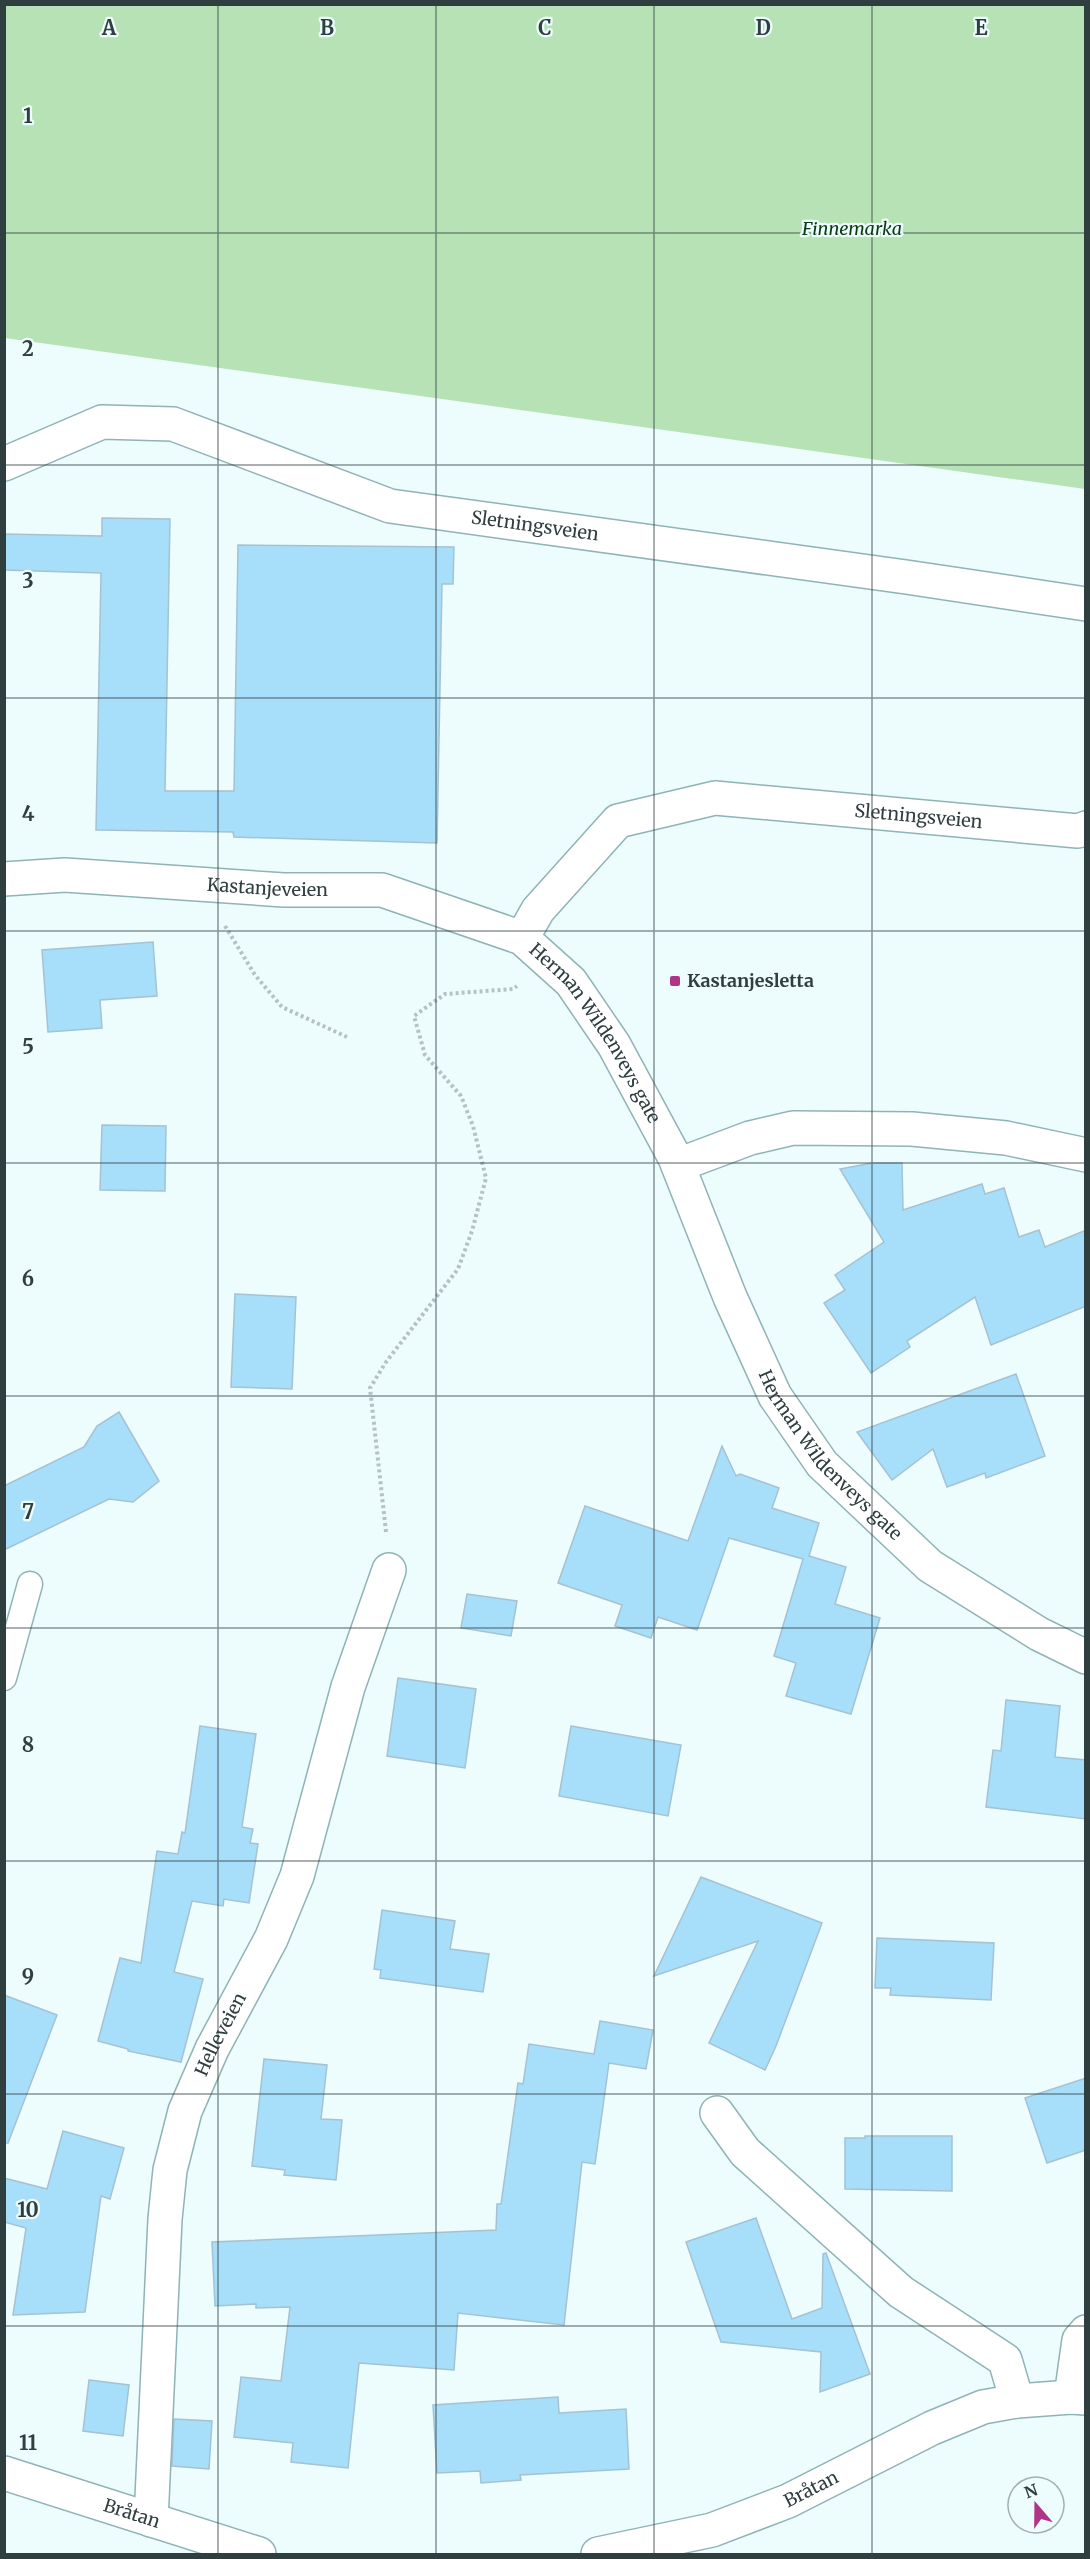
<svg xmlns="http://www.w3.org/2000/svg" width="1090" height="2559" viewBox="0 0 1090 2559" font-family="Merriweather,serif">
	<style>
		.green { fill: #b6e2b6 }
		.building { fill: #a7dffb; stroke: #a4c2d2; stroke-width: 1.5 }
		.lines { fill: none; stroke-linecap: round; stroke-linejoin: round }
		.service-casing { stroke: #8fb3b6; stroke-width: 27 }
		.minor-casing { stroke: #8fb3b6; stroke-width: 36 }
		.secondary-casing { stroke: #8fb3b6; stroke-width: 36 }
		.path { stroke: #b3c2c3; stroke-width: 4; stroke-dasharray: 3 3; stroke-linecap: butt }
		.service { stroke: #fff; stroke-width: 24 }
		.minor { stroke: #fff; stroke-width: 33 }
		.secondary { stroke: #fff; stroke-width: 33 }
		.grid { fill: none; stroke: #2f3e3f; stroke-width: 1.5; stroke-opacity: 0.55 }
		.poi-dot { fill: #b03588; stroke: #edfcfd; stroke-width: 2 }
		.labels { text-anchor: middle; stroke-width: 4.5; stroke-linejoin: round; paint-order: stroke }
		.park-label { font-size: 18px; font-style: italic; fill: #08390f; stroke: #edfcfd }
		.street-label { font-size: 18px; fill: #2f3e3f; stroke: #edfcfd }
		.poi-label { font-size: 18px; font-weight: bold; fill: #2f3e3f; stroke: #edfcfd; text-anchor: start }
		.grid-label { font-size: 20px; text-anchor: middle; font-weight: bold; fill: #2f3e3f; stroke: #edfcfd; stroke-width: 4.5; stroke-linejoin: round; paint-order: stroke }
	</style>
	<rect width="100%" height="100%" fill="#edfcfd"/>
	<path class="green" d="M 4,5 L 1085,5 L 1085,489 L 5,338 Z"/>
	<g class="building">
		<path d="M 102,518 L 170,519 L 165,791 L 234,791 L 238,545 L 454,547 L 453,584 L 442,584 L 437,843 L 234,837 L 233,832 L 96,830 L 101,573 L 4,570 L 4,534 L 102,536 Z"/>
		<path d="M 153,942 L 157,996 L 100,1000 L 102,1028 L 48,1032 L 42,950 Z"/>
		<path d="M 102,1125 L 166,1126 L 165,1191 L 100,1190 Z"/>
		<path d="M 872,1163 L 902,1163 L 903,1210 L 982,1184 L 985,1194 L 1004,1188 L 1019,1237 L 1039,1230 L 1045,1247 L 1086,1230 L 1086,1306 L 991,1345 L 975,1297 L 907,1341 L 910,1347 L 871,1373 L 824,1303 L 845,1290 L 835,1275 L 884,1242 L 840,1169 Z"/>
		<path d="M 235,1294 L 296,1297 L 292,1389 L 231,1387 Z"/>
		<path d="M 1016,1374 L 1045,1456 L 986,1478 L 985,1473 L 947,1487 L 933,1449 L 892,1480 L 857,1432 Z"/>
		<path d="M 119,1412 L 159,1481 L 133,1502 L 109,1499 L 4,1550 L 4,1486 L 84,1447 L 97,1426 Z"/>
		<path d="M 722,1446 L 736,1476 L 740,1474 L 779,1488 L 772,1508 L 819,1523 L 809,1556 L 846,1567 L 835,1604 L 880,1618 L 851,1714 L 786,1696 L 796,1663 L 774,1656 L 803,1559 L 729,1538 L 697,1630 L 658,1617 L 651,1638 L 615,1626 L 622,1605 L 558,1583 L 585,1506 L 688,1541 Z"/>
		<path d="M 467,1594 L 517,1601 L 511,1636 L 461,1628 Z"/>
		<path d="M 398,1678 L 476,1689 L 465,1768 L 387,1756 Z"/>
		<path d="M 1006,1700 L 1060,1706 L 1055,1757 L 1086,1760 L 1086,1819 L 986,1807 L 993,1750 L 1001,1751 Z"/>
		<path d="M 200,1726 L 256,1734 L 242,1827 L 253,1829 L 250,1843 L 258,1844 L 249,1903 L 224,1899 L 223,1906 L 192,1901 L 174,1972 L 203,1979 L 181,2062 L 128,2051 L 128,2049 L 98,2041 L 120,1958 L 141,1963 L 157,1851 L 178,1854 L 182,1832 L 185,1833 Z"/>
		<path d="M 571,1726 L 681,1745 L 668,1816 L 559,1796 Z"/>
		<path d="M 701,1877 L 822,1923 L 776,2046 L 765,2070 L 709,2043 L 758,1941 L 654,1976 Z"/>
		<path d="M 382,1910 L 455,1921 L 450,1949 L 489,1954 L 483,1992 L 380,1978 L 381,1970 L 374,1969 Z"/>
		<path d="M 877,1938 L 994,1943 L 991,2000 L 890,1995 L 891,1988 L 875,1988 Z"/>
		<path d="M 4,1995 L 57,2015 L 8,2143 L 4,2143 Z"/>
		<path d="M 600,2021 L 653,2030 L 646,2069 L 609,2063 L 595,2164 L 582,2162 L 564,2325 L 458,2313 L 454,2370 L 359,2363 L 348,2468 L 291,2462 L 293,2443 L 234,2437 L 241,2377 L 281,2381 L 290,2307 L 256,2308 L 256,2304 L 215,2306 L 212,2242 L 496,2230 L 497,2204 L 501,2204 L 518,2083 L 523,2084 L 529,2044 L 594,2054 Z"/>
		<path d="M 264,2059 L 327,2065 L 321,2119 L 342,2120 L 336,2180 L 284,2175 L 285,2170 L 252,2166 Z"/>
		<path d="M 1086,2078 L 1086,2150 L 1047,2163 L 1025,2098 Z"/>
		<path d="M 63,2131 L 124,2148 L 110,2199 L 101,2196 L 85,2312 L 13,2315 L 26,2228 L 4,2222 L 4,2178 L 47,2189 Z"/>
		<path d="M 865,2136 L 952,2136 L 952,2191 L 845,2189 L 845,2138 L 865,2138 Z"/>
		<path d="M 756,2218 L 792,2319 L 822,2308 L 823,2254 L 826,2253 L 870,2374 L 820,2392 L 821,2352 L 721,2342 L 686,2242 Z"/>
		<path d="M 89,2380 L 129,2385 L 123,2436 L 83,2431 Z"/>
		<path d="M 558,2397 L 559,2413 L 626,2409 L 629,2469 L 520,2475 L 521,2480 L 481,2483 L 480,2471 L 437,2473 L 433,2405 Z"/>
		<path d="M 174,2419 L 212,2421 L 209,2469 L 172,2466 Z"/>
	</g>
	<g class="lines">
		<g class="service-casing">
			<path id="service" d="M 4,1678 L 30,1584"/>
		</g>
		<g class="minor-casing">
			<g id="minor">
				<path id="s1" d="M 4,464 L 102,422 L 173,424 L 390,506 L 906,577 L 1086,604"/>
				<path id="s2" d="M 4,879 L 65,875 L 284,890 L 382,890 L 522,938 L 571,982 L 614,1045 L 675,1158 L 730,1297 L 775,1396 L 822,1464 L 930,1566 L 1039,1634 L 1086,1657"/>
				<path id="s3" d="M 522,938 L 538,910 L 618,821 L 715,798 L 1078,831 L 1086,828"/>
				<path d="M 678,1165 L 750,1138 L 793,1128 L 912,1129 L 1006,1138 L 1086,1155"/>
				<path d="M 717,2113 L 745,2152 L 901,2292 L 1005,2360 L 1017,2401"/>
				<path d="M 1071,2397 L 1079,2340 L 1086,2332"/>
				<path id="s4" d="M 151,2520 L 165,2219 L 170,2170 L 185,2111 L 212,2049 L 271,1939 L 297,1876 L 348,1687 L 389,1570"/>
			</g>
		</g>
		<g class="secondary-casing">
			<g id="secondary">
				<path id="s5" d="M 4,2473 L 259,2554"/>
				<path id="s6" d="M 598,2554 L 712,2530 L 788,2501 L 932,2428 L 983,2407 L 1017,2401 L 1071,2397 L 1086,2398"/>
			</g>
		</g>
		<g class="path">
			<path d="M 225,926 L 255,975 L 282,1007 L 347,1037"/>
			<path d="M 386,1532 L 370,1388 L 386,1362 L 458,1269 L 472,1231 L 486,1178 L 473,1126 L 461,1096 L 425,1055 L 414,1016 L 445,994 L 513,989 L 517,986"/>
		</g>
		<use href="#service" class="service"/>
		<use href="#minor" class="minor"/>
		<use href="#secondary" class="secondary"/>
	</g>
	<path class="grid" d="M 218,4 L 218,2554M 436,4 L 436,2554M 654,4 L 654,2554M 872,4 L 872,2554M 4,233 L 1086,233M 4,465 L 1086,465M 4,698 L 1086,698M 4,931 L 1086,931M 4,1163 L 1086,1163M 4,1396 L 1086,1396M 4,1628 L 1086,1628M 4,1861 L 1086,1861M 4,2094 L 1086,2094M 4,2326 L 1086,2326"/>
	<rect class="poi-dot" x="669" y="975" width="12" height="12" rx="3"/>
	<g class="labels">
		<g class="park-label">
			<text x="852" y="235">Finnemarka</text>
		</g>
		<g class="street-label">
			<text dy="6" stroke="none"><textPath href="#s1" startOffset="556">Sletningsveien</textPath></text>
			<text dy="6" stroke="none"><textPath href="#s3" startOffset="456">Sletningsveien</textPath></text>
			<text dy="6" stroke="none"><textPath href="#s2" startOffset="264">Kastanjeveien</textPath></text>
			<text dy="6" stroke="none"><textPath href="#s2" startOffset="648">Herman Wildenveys gate</textPath></text>
			<text dy="6" stroke="none"><textPath href="#s2" startOffset="1136">Herman Wildenveys gate</textPath></text>
			<text dy="6" stroke="none"><textPath href="#s4" startOffset="496">Helleveien</textPath></text>
			<text dy="6" stroke="none"><textPath href="#s6" startOffset="224">Bråtan</textPath></text>
			<text dy="6" stroke="none"><textPath href="#s5" startOffset="134">Bråtan</textPath></text>
		</g>
		<g class="poi-label">
			<text x="687" y="987">Kastanjesletta</text>
		</g>
	</g>
	<g class="grid-label">
		<text x="109" y="35">A</text>
		<text x="327" y="35">B</text>
		<text x="545" y="35">C</text>
		<text x="763" y="35">D</text>
		<text x="981" y="35">E</text>
		<text x="28" y="123">1</text>
		<text x="28" y="356">2</text>
		<text x="28" y="588">3</text>
		<text x="28" y="821">4</text>
		<text x="28" y="1054">5</text>
		<text x="28" y="1286">6</text>
		<text x="28" y="1519">7</text>
		<text x="28" y="1752">8</text>
		<text x="28" y="1984">9</text>
		<text x="28" y="2217">10</text>
		<text x="28" y="2450">11</text>
	</g>
	<rect width="1090" height="2559" fill="none" stroke="#2f3e3f" stroke-width="12"/>
	<g transform="translate(1036 2505) rotate(340)"><circle r="28" fill="#edfcfd" stroke="#a1b0b1" stroke-width="1.5"/>
	<path d="M0-4.5L10 22L0 15L-10 22Z" fill="#b03588"/>
	<text y="-9" font-size="16" font-weight="bold" text-anchor="middle" fill="#2f3e3f">N</text>
	</g>
</svg>
